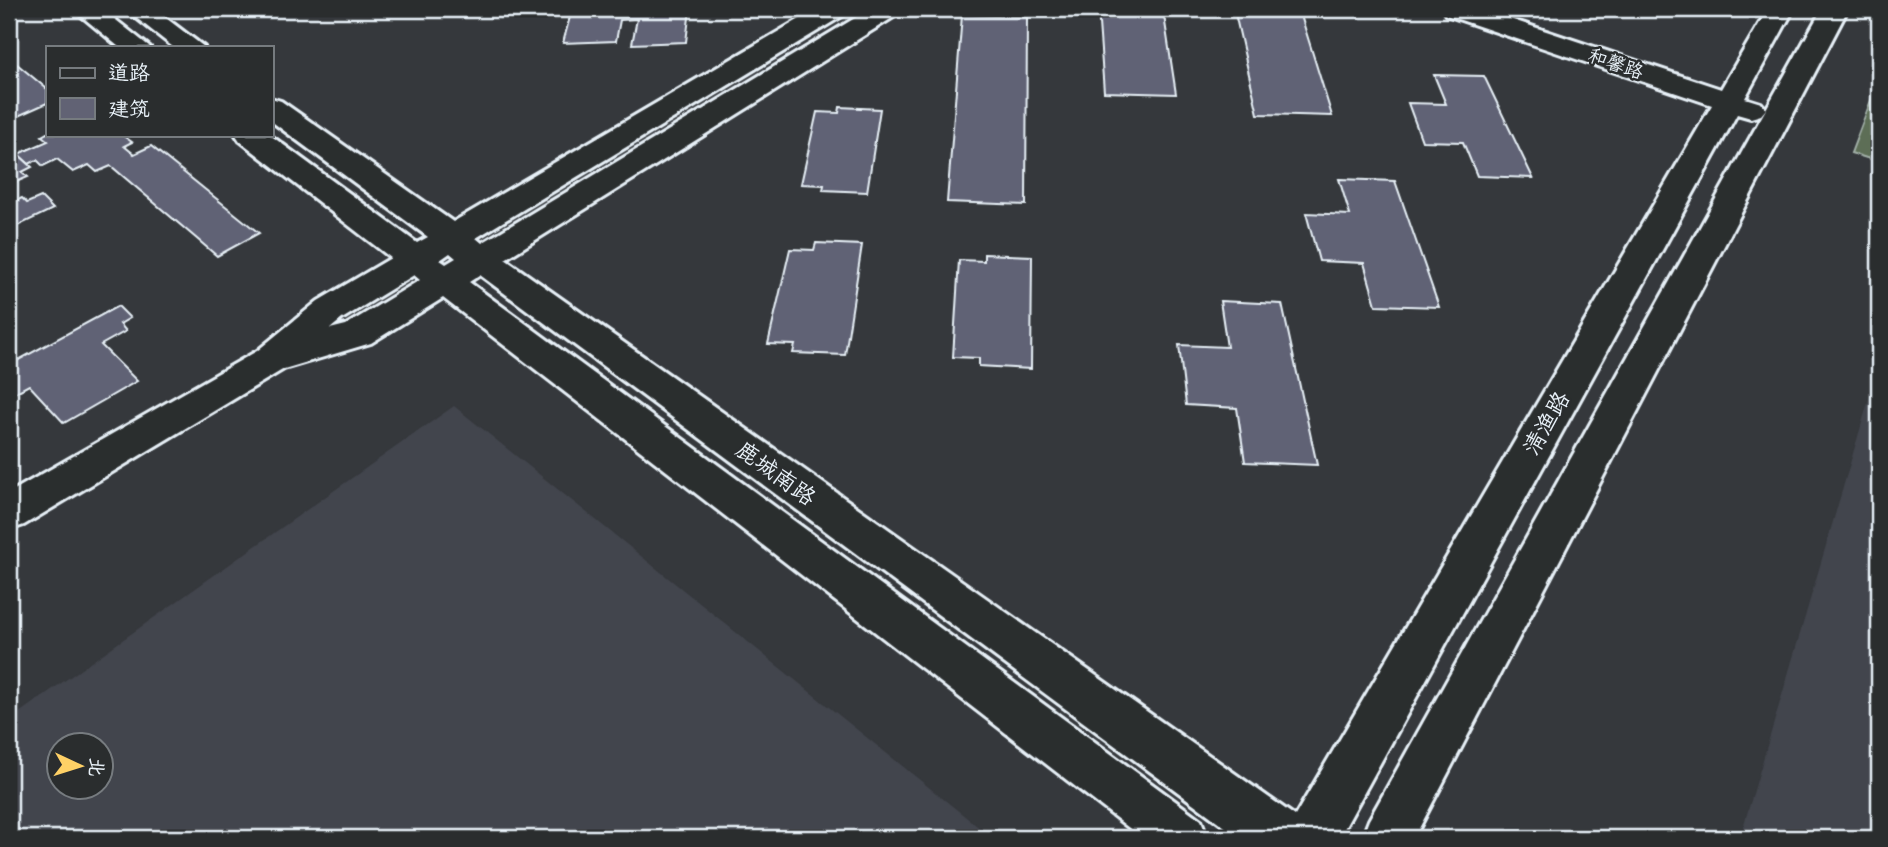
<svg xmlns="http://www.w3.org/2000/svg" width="1888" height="847" viewBox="0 0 1888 847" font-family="Dekko,'LXGW WenKai TC',sans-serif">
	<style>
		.built { fill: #42454d; fill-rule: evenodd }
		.green { fill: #5d6e57; stroke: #a2b0a8; stroke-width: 2 }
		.building { fill: #616274; stroke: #e8f1f8; stroke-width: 2 }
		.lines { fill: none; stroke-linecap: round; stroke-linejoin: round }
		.minor-casing { stroke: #e8f1f8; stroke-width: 6 }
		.minor { fill: #2a2d2e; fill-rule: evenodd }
		.labels { text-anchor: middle; stroke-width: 5; stroke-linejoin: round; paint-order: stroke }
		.far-street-label { font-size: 19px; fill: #e8f1f8; stroke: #2a2d2e }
		.street-label { font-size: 23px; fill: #e8f1f8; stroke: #2a2d2e }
	</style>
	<rect width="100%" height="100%" fill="#35383c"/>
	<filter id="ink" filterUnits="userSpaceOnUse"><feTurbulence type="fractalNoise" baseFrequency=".0143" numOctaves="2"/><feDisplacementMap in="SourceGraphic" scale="14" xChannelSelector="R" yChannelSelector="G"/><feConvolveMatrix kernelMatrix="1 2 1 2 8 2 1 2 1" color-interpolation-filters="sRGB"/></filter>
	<g filter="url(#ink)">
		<g class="built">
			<path d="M 1879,365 L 1879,838 L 1740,838 Z"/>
			<path d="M 454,406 L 992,838 L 9,838 L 9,720 ZM 60,746 L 102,746 L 102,788 L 60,788 Z"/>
		</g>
		<path class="green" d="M 1879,79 L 1879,162 L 1851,153 Z"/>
		<g class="building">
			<path d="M 572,9 L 690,9 L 686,42 L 632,44 L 637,19 L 620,20 L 616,41 L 563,43 Z"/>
			<path d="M 1098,9 L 1163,9 L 1176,94 L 1104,92 Z"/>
			<path d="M 1234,9 L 1299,9 L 1332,116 L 1258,114 Z"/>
			<path d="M 962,15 L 1027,17 L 1026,205 L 947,202 Z"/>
			<path d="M 17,64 L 47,89 L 47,103 L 9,120 L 9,67 Z"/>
			<path d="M 1434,75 L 1484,76 L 1533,178 L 1477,176 L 1463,142 L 1422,141 L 1408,103 L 1446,104 Z"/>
			<path d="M 840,107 L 880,109 L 867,192 L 823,190 L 824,185 L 801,184 L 817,112 L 839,113 Z"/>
			<path d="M 47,133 L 122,135 L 132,142 L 124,146 L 134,154 L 151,146 L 259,233 L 217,256 L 111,166 L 97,172 L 89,165 L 73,172 L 57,159 L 43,166 L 37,160 L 29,164 L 18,154 L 48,141 L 42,136 Z"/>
			<path d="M 18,154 L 32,167 L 22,172 L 28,177 L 9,185 L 9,159 Z"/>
			<path d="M 1339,179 L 1395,181 L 1439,307 L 1376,305 L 1364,263 L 1319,261 L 1306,213 L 1350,215 Z"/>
			<path d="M 41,197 L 53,209 L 9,230 L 9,204 L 22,198 L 27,203 Z"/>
			<path d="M 816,243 L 862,245 L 845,355 L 793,353 L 795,345 L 768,344 L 790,249 L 814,250 Z"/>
			<path d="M 984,254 L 1032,256 L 1031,369 L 979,366 L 979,358 L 953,357 L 959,260 L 984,261 Z"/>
			<path d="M 1220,301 L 1282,304 L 1317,465 L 1245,462 L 1237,408 L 1186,405 L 1179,345 L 1227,347 Z"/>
			<path d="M 118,306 L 130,318 L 120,324 L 126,331 L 101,345 L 137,381 L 64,423 L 29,385 L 9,396 L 9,365 Z"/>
		</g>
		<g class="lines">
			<g class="minor-casing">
				<g id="minor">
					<path d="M 73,9 L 102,9 L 150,47 L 119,47 Z"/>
					<path d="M 125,9 L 154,9 L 204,47 L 173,47 Z"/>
					<path d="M 817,9 L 848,9 L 844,15 L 476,238 L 482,243 L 870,9 L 901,9 L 897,15 L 505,259 L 1295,816 L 1712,105 L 1446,15 L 1442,9 L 1480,9 L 1721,89 L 1768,9 L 1794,9 L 1745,98 L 1761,103 L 1766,109 L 1761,115 L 1751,118 L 1737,114 L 1339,838 L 1240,838 L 480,275 L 469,282 L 1201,820 L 1208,838 L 1142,838 L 443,298 L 371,343 L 284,369 L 24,525 L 9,530 L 9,493 L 257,351 L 318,301 L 391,258 L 240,141 L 236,135 L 270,135 L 417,243 L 428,237 L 271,121 L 271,98 L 281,101 L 453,222 ZM 450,253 L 456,258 L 446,264 L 440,260 ZM 414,275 L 420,280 L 346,325 L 330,329 L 342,319 Z"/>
					<path d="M 1822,9 L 1848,9 L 1414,838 L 1362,838 L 1369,820 Z"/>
				</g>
			</g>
			<use href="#minor" class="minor"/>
		</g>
	</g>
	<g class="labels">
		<g class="far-street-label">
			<text transform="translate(1616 63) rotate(19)" y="7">和馨路</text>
		</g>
		<g class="street-label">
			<text transform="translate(1546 423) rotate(-60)" y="8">清渔路</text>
			<text transform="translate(776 473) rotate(36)" y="8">鹿城南路</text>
		</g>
	</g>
	<rect width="1888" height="847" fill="none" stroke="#2a2d2e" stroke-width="35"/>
	<rect x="18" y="18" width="1853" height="812" fill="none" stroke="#e8f1f8" stroke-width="2.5" filter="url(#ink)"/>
	<rect x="46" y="46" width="228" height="91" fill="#2a2d2e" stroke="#767b7f" stroke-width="2"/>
	<rect x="60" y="68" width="35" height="10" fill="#2a2d2e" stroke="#767b7f" stroke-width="2"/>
	<text x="108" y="80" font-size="21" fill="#e8f1f8">道路</text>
	<rect x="60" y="98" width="35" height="21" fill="#616274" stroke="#767b7f" stroke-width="2"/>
	<text x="108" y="116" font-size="21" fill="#e8f1f8">建筑</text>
	<g transform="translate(80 766) rotate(94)"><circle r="33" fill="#2a2d2e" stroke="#767b7f" stroke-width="2"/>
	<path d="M0-5L12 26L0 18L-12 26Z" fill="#ffd166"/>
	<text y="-10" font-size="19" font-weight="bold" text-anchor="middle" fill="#e8f1f8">北</text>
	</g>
</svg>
